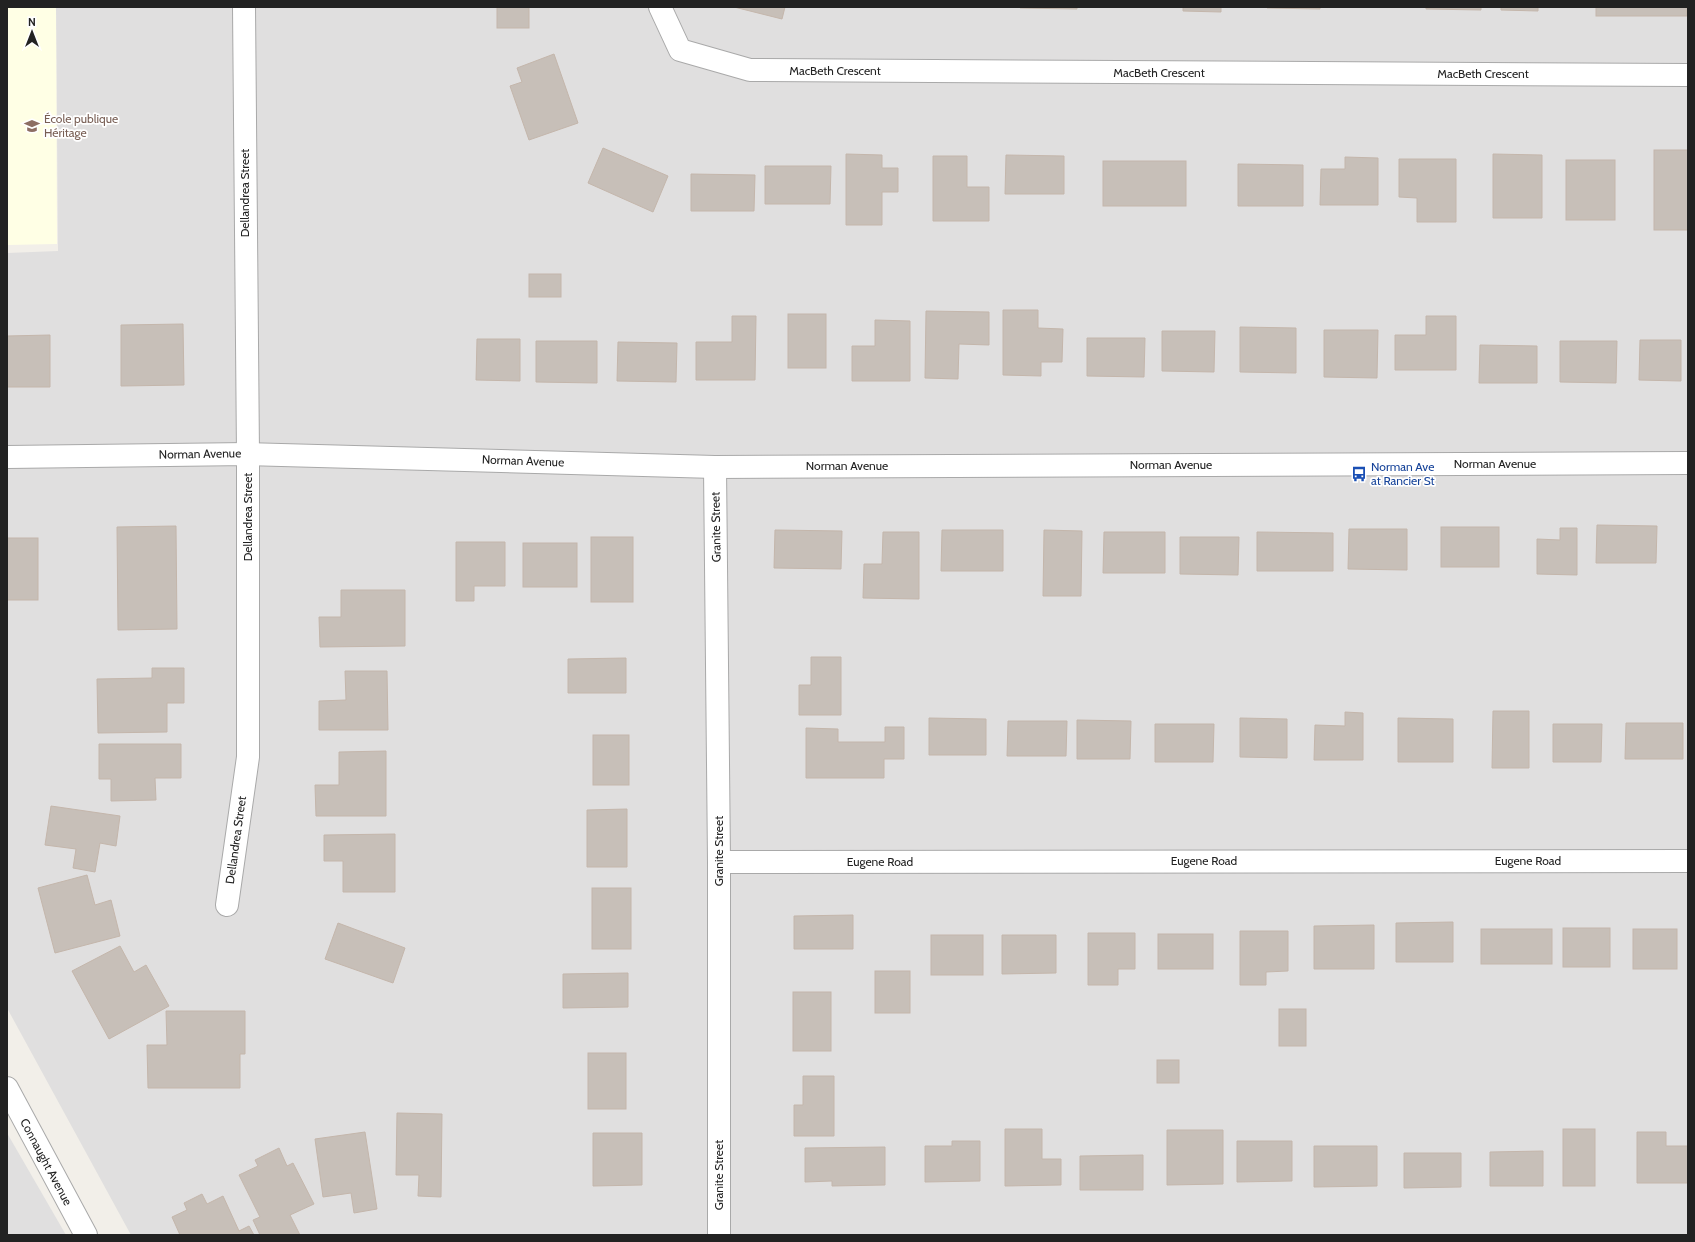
<svg xmlns="http://www.w3.org/2000/svg" width="1695" height="1242" viewBox="0 0 1695 1242" font-family="Cabin,sans-serif">
	<style>
		.residential { fill: #e0dfdf }
		.education { fill: #ffffe5 }
		.building { fill: #c7bfb8; stroke: #c4b6ab }
		.lines { fill: none; stroke-linecap: round; stroke-linejoin: round }
		.minor-casing { stroke: #a9a9a9; stroke-width: 24 }
		.minor { stroke: #fff; stroke-width: 22 }
		.labels { text-anchor: middle; stroke-width: 3.5; stroke-linejoin: round; paint-order: stroke }
		.street-label { font-size: 12px; fill: #222; stroke: #fff }
		.education-label { font-size: 12px; fill: #785e54; stroke: #fff; text-anchor: start }
		.transit-label { font-size: 12px; fill: #164399; stroke: #fff; text-anchor: start }
	</style>
	<rect width="100%" height="100%" fill="#f2efe9"/>
	<g class="residential">
		<path d="M 56,7 L 1688,7 L 1688,1235 L 131,1235 L 7,1008 L 7,253 L 58,251 Z"/>
		<path d="M 7,1133 L 66,1235 L 7,1235 Z"/>
	</g>
	<path class="education" d="M 7,7 L 56,7 L 57,244 L 7,245 Z"/>
	<g class="building">
		<rect x="497" y="7" width="32" height="21"/>
		<path d="M 734,7 L 785,7 L 782,19 Z"/>
		<path d="M 1020,7 L 1077,7 L 1077,9 L 1020,8 Z"/>
		<path d="M 1183,7 L 1221,7 L 1221,12 L 1183,11 Z"/>
		<path d="M 1267,7 L 1320,7 L 1320,9 L 1267,8 Z"/>
		<path d="M 1426,7 L 1481,7 L 1481,10 L 1426,9 Z"/>
		<path d="M 1501,7 L 1538,7 L 1538,11 L 1501,10 Z"/>
		<rect x="1596" y="7" width="91" height="9"/>
		<path d="M 554,54 L 578,123 L 529,140 L 510,86 L 522,82 L 517,68 Z"/>
		<path d="M 603,148 L 668,176 L 653,212 L 588,183 Z"/>
		<rect x="1654" y="150" width="34" height="80"/>
		<path d="M 846,154 L 882,155 L 882,168 L 898,168 L 898,192 L 882,192 L 882,225 L 846,225 Z"/>
		<path d="M 1493,154 L 1542,155 L 1542,218 L 1493,218 Z"/>
		<path d="M 1006,155 L 1064,156 L 1064,194 L 1005,194 Z"/>
		<path d="M 933,156 L 967,156 L 967,187 L 989,187 L 989,221 L 933,221 Z"/>
		<path d="M 1345,157 L 1378,158 L 1378,205 L 1320,205 L 1321,169 L 1345,169 Z"/>
		<path d="M 1399,159 L 1456,159 L 1456,222 L 1417,222 L 1417,198 L 1399,197 Z"/>
		<rect x="1566" y="160" width="49" height="60"/>
		<rect x="1103" y="161" width="83" height="45"/>
		<path d="M 1238,164 L 1303,165 L 1303,206 L 1238,206 Z"/>
		<path d="M 765,166 L 831,166 L 830,204 L 765,204 Z"/>
		<path d="M 691,174 L 755,175 L 754,211 L 691,211 Z"/>
		<rect x="529" y="274" width="32" height="23"/>
		<path d="M 1003,310 L 1038,310 L 1038,328 L 1063,329 L 1062,362 L 1041,362 L 1041,376 L 1003,375 Z"/>
		<path d="M 926,311 L 989,312 L 989,345 L 959,344 L 958,379 L 925,378 Z"/>
		<rect x="788" y="314" width="38" height="54"/>
		<path d="M 732,316 L 756,316 L 755,380 L 696,380 L 696,342 L 732,342 Z"/>
		<path d="M 1426,316 L 1456,316 L 1456,370 L 1395,370 L 1395,335 L 1426,335 Z"/>
		<path d="M 875,320 L 910,321 L 910,381 L 852,381 L 852,346 L 875,346 Z"/>
		<path d="M 183,324 L 184,385 L 121,386 L 121,325 Z"/>
		<path d="M 1240,327 L 1296,328 L 1296,373 L 1240,372 Z"/>
		<path d="M 1324,330 L 1378,330 L 1377,378 L 1324,377 Z"/>
		<path d="M 1162,331 L 1215,331 L 1214,372 L 1162,371 Z"/>
		<path d="M 50,335 L 50,387 L 7,387 L 7,336 Z"/>
		<path d="M 1087,338 L 1145,338 L 1144,377 L 1087,376 Z"/>
		<path d="M 477,339 L 520,339 L 520,381 L 476,380 Z"/>
		<path d="M 1640,340 L 1681,340 L 1681,381 L 1639,380 Z"/>
		<path d="M 536,341 L 597,341 L 597,383 L 536,382 Z"/>
		<path d="M 1560,341 L 1617,341 L 1616,383 L 1560,382 Z"/>
		<path d="M 618,342 L 677,343 L 676,382 L 617,381 Z"/>
		<path d="M 1480,345 L 1537,346 L 1537,383 L 1479,383 Z"/>
		<path d="M 1597,525 L 1657,526 L 1656,563 L 1596,563 Z"/>
		<path d="M 176,526 L 177,629 L 118,630 L 117,527 Z"/>
		<rect x="1441" y="527" width="58" height="40"/>
		<path d="M 1560,528 L 1577,528 L 1577,575 L 1537,574 L 1537,539 L 1560,540 Z"/>
		<path d="M 1349,529 L 1407,529 L 1407,570 L 1348,569 Z"/>
		<path d="M 775,530 L 842,531 L 841,569 L 774,568 Z"/>
		<path d="M 942,530 L 1003,530 L 1003,571 L 941,571 Z"/>
		<path d="M 1044,530 L 1082,531 L 1081,596 L 1043,596 Z"/>
		<path d="M 883,532 L 919,532 L 919,599 L 863,598 L 864,564 L 882,564 Z"/>
		<path d="M 1104,532 L 1165,532 L 1165,573 L 1103,573 Z"/>
		<path d="M 1257,532 L 1333,533 L 1333,571 L 1257,571 Z"/>
		<rect x="591" y="537" width="42" height="65"/>
		<path d="M 1180,537 L 1239,537 L 1238,575 L 1180,574 Z"/>
		<rect x="7" y="538" width="31" height="62"/>
		<path d="M 456,542 L 505,542 L 505,586 L 474,586 L 474,601 L 456,601 Z"/>
		<rect x="523" y="543" width="54" height="44"/>
		<path d="M 341,590 L 405,590 L 405,646 L 320,647 L 319,617 L 341,617 Z"/>
		<path d="M 811,657 L 841,657 L 841,715 L 799,715 L 799,685 L 811,685 Z"/>
		<path d="M 626,658 L 626,693 L 568,693 L 568,659 Z"/>
		<path d="M 152,668 L 184,668 L 184,703 L 167,703 L 167,732 L 98,733 L 97,679 L 152,678 Z"/>
		<path d="M 345,671 L 387,671 L 388,730 L 319,730 L 319,701 L 346,700 Z"/>
		<path d="M 1493,711 L 1529,711 L 1529,768 L 1492,768 Z"/>
		<path d="M 1345,712 L 1363,713 L 1363,760 L 1314,760 L 1315,725 L 1345,726 Z"/>
		<path d="M 929,718 L 986,719 L 986,755 L 929,755 Z"/>
		<path d="M 1240,718 L 1287,719 L 1287,758 L 1240,757 Z"/>
		<path d="M 1398,718 L 1453,719 L 1453,762 L 1398,762 Z"/>
		<path d="M 1077,720 L 1131,721 L 1130,759 L 1077,759 Z"/>
		<path d="M 1008,721 L 1067,721 L 1066,756 L 1007,756 Z"/>
		<path d="M 1626,723 L 1683,723 L 1683,759 L 1625,759 Z"/>
		<path d="M 1155,724 L 1214,724 L 1213,762 L 1155,762 Z"/>
		<path d="M 1553,724 L 1602,724 L 1601,762 L 1553,762 Z"/>
		<path d="M 885,727 L 904,727 L 904,759 L 884,759 L 884,778 L 806,778 L 806,728 L 838,729 L 838,742 L 885,742 Z"/>
		<rect x="593" y="735" width="36" height="50"/>
		<path d="M 99,744 L 181,744 L 181,778 L 155,778 L 156,800 L 111,801 L 111,779 L 99,779 Z"/>
		<path d="M 386,751 L 386,816 L 316,816 L 315,785 L 339,785 L 339,752 Z"/>
		<path d="M 51,806 L 120,816 L 116,846 L 100,843 L 95,872 L 73,868 L 76,849 L 45,845 Z"/>
		<path d="M 627,809 L 627,867 L 587,867 L 587,810 Z"/>
		<path d="M 395,834 L 395,892 L 343,892 L 343,861 L 324,861 L 324,835 Z"/>
		<path d="M 87,875 L 95,905 L 111,900 L 120,936 L 55,953 L 38,888 Z"/>
		<rect x="592" y="888" width="39" height="61"/>
		<path d="M 853,915 L 853,949 L 794,949 L 794,916 Z"/>
		<path d="M 1453,922 L 1453,962 L 1396,962 L 1396,923 Z"/>
		<path d="M 338,923 L 405,948 L 393,983 L 325,959 Z"/>
		<path d="M 1374,925 L 1374,969 L 1314,969 L 1314,926 Z"/>
		<rect x="1563" y="928" width="47" height="39"/>
		<rect x="1481" y="929" width="71" height="35"/>
		<rect x="1633" y="929" width="44" height="40"/>
		<path d="M 1240,931 L 1288,931 L 1288,971 L 1266,972 L 1266,985 L 1240,985 Z"/>
		<path d="M 1088,933 L 1135,933 L 1135,969 L 1118,969 L 1118,985 L 1088,985 Z"/>
		<rect x="1158" y="934" width="55" height="35"/>
		<rect x="931" y="935" width="52" height="40"/>
		<path d="M 1002,935 L 1056,935 L 1056,973 L 1002,974 Z"/>
		<path d="M 120,946 L 134,972 L 146,965 L 169,1006 L 109,1039 L 72,971 Z"/>
		<rect x="875" y="971" width="35" height="42"/>
		<path d="M 628,973 L 628,1007 L 563,1008 L 563,974 Z"/>
		<rect x="793" y="992" width="38" height="59"/>
		<rect x="1279" y="1009" width="27" height="37"/>
		<path d="M 166,1011 L 245,1011 L 245,1054 L 240,1054 L 240,1088 L 148,1088 L 147,1045 L 167,1045 Z"/>
		<rect x="588" y="1053" width="38" height="56"/>
		<rect x="1157" y="1060" width="22" height="23"/>
		<path d="M 803,1076 L 834,1076 L 834,1136 L 794,1136 L 794,1105 L 803,1105 Z"/>
		<path d="M 397,1113 L 442,1114 L 441,1197 L 418,1196 L 419,1175 L 396,1175 Z"/>
		<path d="M 1005,1129 L 1042,1129 L 1042,1159 L 1061,1159 L 1061,1185 L 1005,1186 Z"/>
		<rect x="1563" y="1129" width="32" height="57"/>
		<path d="M 1167,1130 L 1223,1130 L 1223,1184 L 1167,1185 Z"/>
		<path d="M 365,1132 L 377,1209 L 354,1213 L 351,1193 L 323,1197 L 315,1139 Z"/>
		<path d="M 1637,1132 L 1666,1132 L 1666,1146 L 1688,1146 L 1688,1183 L 1637,1183 Z"/>
		<path d="M 593,1133 L 642,1133 L 642,1185 L 593,1186 Z"/>
		<path d="M 952,1141 L 980,1141 L 980,1181 L 925,1182 L 925,1146 L 952,1146 Z"/>
		<path d="M 1237,1141 L 1292,1141 L 1292,1181 L 1237,1182 Z"/>
		<path d="M 1314,1146 L 1377,1146 L 1377,1186 L 1314,1187 Z"/>
		<path d="M 885,1147 L 885,1185 L 832,1186 L 832,1181 L 805,1182 L 805,1148 Z"/>
		<path d="M 279,1148 L 287,1166 L 293,1163 L 314,1204 L 290,1215 L 300,1235 L 260,1235 L 253,1220 L 260,1217 L 239,1175 L 258,1166 L 255,1160 Z"/>
		<path d="M 1543,1151 L 1543,1186 L 1490,1186 L 1490,1152 Z"/>
		<path d="M 1404,1153 L 1461,1153 L 1461,1187 L 1404,1188 Z"/>
		<path d="M 1143,1155 L 1143,1190 L 1080,1190 L 1080,1156 Z"/>
		<path d="M 202,1194 L 207,1204 L 223,1196 L 239,1231 L 249,1226 L 254,1235 L 180,1235 L 172,1217 L 187,1210 L 184,1203 Z"/>
	</g>
	<g class="lines">
		<g class="minor-casing">
			<g id="minor">
				<path d="M 660,7 L 680,50 L 750,70 L 1688,75"/>
				<path d="M 7,457 L 248,454 L 715,467 L 1688,463"/>
				<path d="M 715,467 L 719,862 L 719,1235"/>
				<path d="M 719,862 L 1688,861"/>
				<path d="M 227,905 L 248,757 L 248,454 L 244,7"/>
				<path d="M 7,1088 L 86,1235"/>
			</g>
		</g>
		<use href="#minor" class="minor"/>
	</g>
	<defs>
		<g id="school-bare" transform="scale(1.2)"><path d="M0-5L7-2L0 1L-7-2ZM-4 1L0 2.5L4 1V4Q0 6-4 4Z" fill="#8d6e63" stroke="#fff" stroke-width="2.5" paint-order="stroke"/></g>
		<g id="bus-bare" transform="scale(1.2)"><path d="M-5-6H5V4H4V6H2V4H-2V6H-4V4H-5ZM-3.5-4V0h7V-4ZM-3.5 1.2v1.5H-2V1.2ZM2 1.2v1.5H3.5V1.2Z" fill="#1a4fb4" stroke="#fff" stroke-width="2.5" paint-order="stroke"/></g>
	</defs>
	<g fill-rule="evenodd">
		<use href="#school-bare" x="32" y="126"/>
		<use href="#bus-bare" x="1359" y="474"/>
	</g>
	<g class="labels">
		<g class="street-label">
			<text x="835" y="75">MacBeth Crescent</text>
			<text x="1159" y="77">MacBeth Crescent</text>
			<text x="1483" y="78">MacBeth Crescent</text>
			<text transform="translate(245 193) rotate(-90)" y="4">Dellandrea Street</text>
			<text transform="translate(200 454) rotate(-1)" y="4">Norman Avenue</text>
			<text transform="translate(523 461) rotate(2)" y="4">Norman Avenue</text>
			<text x="1495" y="468">Norman Avenue</text>
			<text x="1171" y="469">Norman Avenue</text>
			<text x="847" y="470">Norman Avenue</text>
			<text transform="translate(248 517) rotate(-90)" y="4">Dellandrea Street</text>
			<text transform="translate(716 527) rotate(-91)" y="4">Granite Street</text>
			<text transform="translate(236 840) rotate(-82)" y="4">Dellandrea Street</text>
			<text transform="translate(719 851) rotate(-90)" y="4">Granite Street</text>
			<text x="1204" y="865">Eugene Road</text>
			<text x="1528" y="865">Eugene Road</text>
			<text x="880" y="866">Eugene Road</text>
			<text transform="translate(46 1162) rotate(62)" y="4">Connaught Avenue</text>
			<text transform="translate(719 1175) rotate(-90)" y="4">Granite Street</text>
		</g>
		<g class="education-label">
			<text x="44" y="123">École publique<tspan x="44" dy="14">Héritage</tspan></text>
		</g>
		<g class="transit-label">
			<text x="1371" y="471">Norman Ave<tspan x="1371" dy="14">at Rancier St</tspan></text>
		</g>
	</g>
	<rect width="1695" height="1242" fill="none" stroke="#222222" stroke-width="16"/>
	<g transform="translate(32 32)" stroke="#ffffff" stroke-width="3" paint-order="stroke">
	<path d="M0-3L7 15L0 10L-7 15Z" fill="#222222"/>
	<text y="-6" font-size="11" font-weight="bold" text-anchor="middle" fill="#222222">N</text>
	</g>
</svg>
